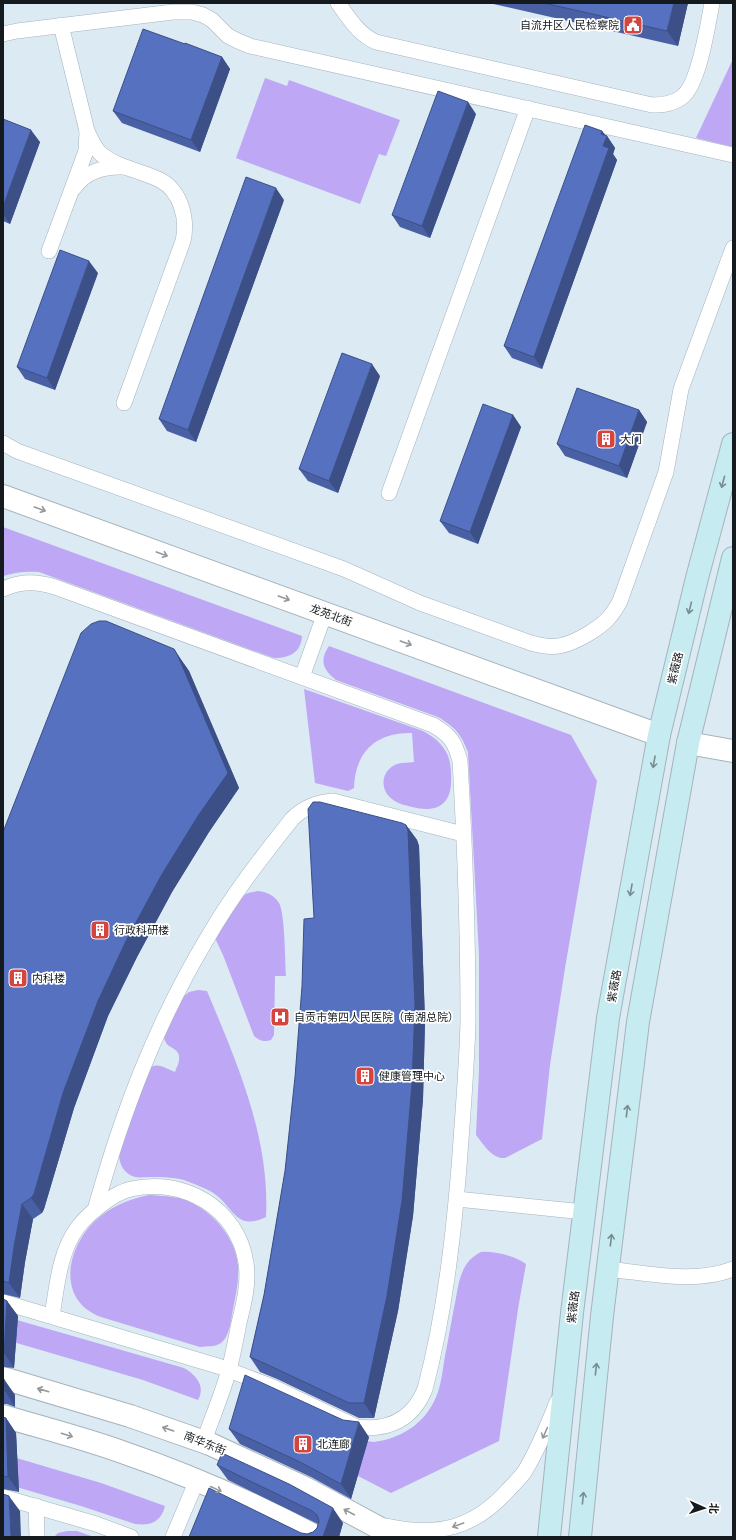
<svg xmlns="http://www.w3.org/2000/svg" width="736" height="1540" viewBox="0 0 736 1540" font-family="'Nunito Sans','Noto Sans SC',sans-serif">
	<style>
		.green { fill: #bea7f5 }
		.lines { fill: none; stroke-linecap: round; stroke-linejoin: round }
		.lane-casing { stroke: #a6b3bc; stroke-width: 16 }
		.street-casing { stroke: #a6b3bc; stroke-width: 24 }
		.secondary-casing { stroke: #a6b3bc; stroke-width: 24 }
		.lane { stroke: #fff; stroke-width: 15 }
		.street { stroke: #fff; stroke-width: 22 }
		.secondary { stroke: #c6ebf0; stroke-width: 22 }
		.wall { fill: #4961a4 }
		.shaded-wall { fill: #3c4f86 }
		.building { fill: #5571bf; stroke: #3c4f86 }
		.oneway { stroke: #768d92 }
		.oneway2 { stroke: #96989a }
		.labels { text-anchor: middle; stroke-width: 3.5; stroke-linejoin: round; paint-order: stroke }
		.poi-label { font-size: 11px; fill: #151a1e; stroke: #fff; text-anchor: start }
		.street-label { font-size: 11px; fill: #151a1e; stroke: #fff }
	</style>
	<rect width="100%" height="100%" fill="#dceaf3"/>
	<g class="green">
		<path d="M 733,59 L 733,147 L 696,138 Z"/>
		<path d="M 265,78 L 287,86 L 289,80 L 400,120 L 386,156 L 379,154 L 360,204 L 236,158 Z"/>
		<path d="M 3,527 L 302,636 C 301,653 289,658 274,658 L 39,572 C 26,571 16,572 3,576 Z"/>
		<path d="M 329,646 L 571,735 L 597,781 L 565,968 L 550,1065 L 542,1139 L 505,1158 C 492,1159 484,1145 476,1135 L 479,1070 L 479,955 L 468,752 C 461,734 455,727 438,717 L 336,680 C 323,670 319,660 329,646 Z"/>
		<path d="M 304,689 L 423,731 C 430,735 437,739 442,746 C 449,754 451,764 451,774 C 453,802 440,814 412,807 C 405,805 398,804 392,799 C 381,791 380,774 393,766 C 399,762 407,763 414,762 L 412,733 C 376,732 355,752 354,788 L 348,791 L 315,783 Z"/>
		<path d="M 258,891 C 267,892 274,895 279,903 C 285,913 285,962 286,976 L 275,976 L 274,1035 L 271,1040 C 263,1042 260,1041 254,1036 L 223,955 L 215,938 L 241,897 L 248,893 Z"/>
		<path d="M 198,990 L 207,991 C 237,1063 270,1137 266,1217 C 235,1232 234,1206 212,1192 C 205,1188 197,1185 189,1182 C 178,1177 163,1177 150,1177 C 146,1177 139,1178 135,1177 C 124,1174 119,1164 119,1154 L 149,1069 C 157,1061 166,1069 175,1072 C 176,1068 179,1064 179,1060 C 181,1045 164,1051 164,1035 L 182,998 L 189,992 Z"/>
		<path d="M 149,1195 C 162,1196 176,1196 188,1201 C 213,1212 236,1238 238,1266 C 239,1280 236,1295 233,1309 C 231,1319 230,1336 221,1343 C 215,1347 207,1346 200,1347 L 101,1317 C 53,1299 68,1241 101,1216 C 116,1204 131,1199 149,1195 Z"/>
		<path d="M 481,1252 C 495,1251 515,1256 526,1264 L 518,1309 L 499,1441 L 391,1493 L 269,1430 L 374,1442 C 404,1438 428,1421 438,1392 C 442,1380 443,1367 445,1356 C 449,1336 452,1317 456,1298 C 459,1280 462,1261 481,1252 Z"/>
		<path d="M 3,1316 L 184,1368 C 196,1375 206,1386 198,1400 L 143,1380 L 3,1339 Z"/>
		<path d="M 3,1454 L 101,1483 L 165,1506 C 161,1522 151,1526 135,1524 L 81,1506 L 3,1483 Z"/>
		<path d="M 67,1531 L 77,1531 L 94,1537 L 54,1537 L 58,1533 Z"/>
	</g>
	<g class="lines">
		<g class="lane-casing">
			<g id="lane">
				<path d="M 338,3 C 349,18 358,34 376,42 L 652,105 C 663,105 673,104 682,97 C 699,85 708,24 712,3"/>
				<path d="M 61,25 L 87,131 C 91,139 94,148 101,154 C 118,168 140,170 160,180 C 181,191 188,219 183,241 L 124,403"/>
				<path d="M 3,34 L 17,31 L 173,12 L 192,12 L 203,15 L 212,20 L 228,36 L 238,41 L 250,46 L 733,155"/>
				<path d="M 74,188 C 85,172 104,166 123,167"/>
				<path d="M 49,251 L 86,151 L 87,132"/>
				<path d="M 3,443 L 17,451 L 344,569 L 420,603 L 531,643 C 555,650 567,646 588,634 C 604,624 611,618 620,601 L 666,472 L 681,389 L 733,248"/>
				<path d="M 389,493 L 528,108"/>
				<path d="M 3,589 C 21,581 36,581 55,587 L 433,725 C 450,735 455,742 460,761 C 465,847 468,935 468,1021 C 467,1065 463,1110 460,1154 C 454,1233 445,1313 425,1389 C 413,1419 389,1431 357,1427 L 273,1387 L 221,1367 L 3,1302"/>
				<path d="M 302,677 L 325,613"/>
				<path d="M 457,1199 L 584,1212"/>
				<path d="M 95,1210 C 122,1113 156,1023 208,937 C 232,895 262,857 292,819 C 304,807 317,802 333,801 L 463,834"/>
				<path d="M 607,1269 C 647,1273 695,1284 733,1269"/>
				<path d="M 52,1316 C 57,1287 59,1252 78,1227 C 89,1213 113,1193 131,1189 C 183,1177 238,1208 246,1263 C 249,1283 244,1303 239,1323 C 236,1338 233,1355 229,1370 C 222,1394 212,1418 204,1441"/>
				<path d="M 3,1497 L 96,1524 L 131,1537"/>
				<path d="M 36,1506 L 37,1537"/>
				<path d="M 386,1526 C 437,1537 474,1529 509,1489 C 515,1483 521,1477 525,1471 C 538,1449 548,1425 557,1402"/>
				<path d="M 173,1537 L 197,1480"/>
			</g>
		</g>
		<g class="street-casing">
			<g id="street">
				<path d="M 3,496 L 659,735"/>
				<path d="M 688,743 L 733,751"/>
				<path d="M 3,1378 L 130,1416 L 210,1444 L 305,1488 L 396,1537"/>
				<path d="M 3,1416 C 43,1428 83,1438 122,1452 C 189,1475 255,1504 317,1537"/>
			</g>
		</g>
		<g class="secondary-casing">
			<g id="secondary">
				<path d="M 549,1537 L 572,1313 L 608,1018 L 659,735 L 697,578 L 733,444"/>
				<path d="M 580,1537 L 602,1316 L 638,1022 L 688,743 L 733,558"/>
			</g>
		</g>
		<use href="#lane" class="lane"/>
		<use href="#street" class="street"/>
		<use href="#secondary" class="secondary"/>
	</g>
	<g class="wall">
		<path d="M 489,3 L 688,3 L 678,46 Z"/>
		<path d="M 185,44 L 222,57 L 230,69 L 200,152 L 122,123 L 113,111 Z"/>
		<path d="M 476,114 L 430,238 L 400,227 L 392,215 Z"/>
		<path d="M 3,119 L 40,142 L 10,224 L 3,221 Z"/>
		<path d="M 602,131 L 605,135 L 607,136 L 615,148 L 613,154 L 617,160 L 542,369 L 512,358 L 504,346 Z"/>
		<path d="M 284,200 L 196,442 L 167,431 L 159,419 Z"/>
		<path d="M 98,273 L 55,390 L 25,379 L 17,367 Z"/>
		<path d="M 380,376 L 338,493 L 308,481 L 299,469 Z"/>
		<path d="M 639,410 L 647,422 L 627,478 L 565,456 L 557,444 Z"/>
		<path d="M 513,415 L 521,427 L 478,544 L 449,533 L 440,521 Z"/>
		<path d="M 184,664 L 189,671 L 239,788 L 209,832 L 172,892 L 137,957 L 108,1016 L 74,1108 L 44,1209 L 42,1213 L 33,1219 L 25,1262 L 20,1298 L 3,1294 L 3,832 Z"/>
		<path d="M 406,825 L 417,840 L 419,846 L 425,1021 L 423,1099 L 413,1216 L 398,1311 L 374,1418 L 359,1418 L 277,1379 L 260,1372 L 250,1357 L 264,1295 L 285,1171 L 314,918 Z"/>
		<path d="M 3,1299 L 7,1301 L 18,1316 L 14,1368 L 3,1367 Z"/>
		<path d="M 3,1379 L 15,1395 L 15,1407 L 7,1404 L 3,1404 Z"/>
		<path d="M 3,1417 L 6,1418 L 16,1433 L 19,1492 L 3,1489 Z"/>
		<path d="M 229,1429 L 369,1437 L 351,1499 L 311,1477 L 240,1444 Z"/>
		<path d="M 217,1465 L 343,1523 L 339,1537 L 189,1537 L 301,1533 L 307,1534 L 313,1532 L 317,1528 L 318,1524 L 228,1480 Z"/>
	</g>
	<g class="shaded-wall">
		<path d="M 674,3 L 688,3 L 678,46 L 667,31 Z"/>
		<path d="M 222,57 L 230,69 L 200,152 L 191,140 Z"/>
		<path d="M 468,102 L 476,114 L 430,238 L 422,226 Z"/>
		<path d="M 31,130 L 40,142 L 10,224 L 3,214 L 3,207 Z"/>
		<path d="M 602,131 L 607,137 L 607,136 L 615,148 L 613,154 L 617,160 L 542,369 L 534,357 L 603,146 L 601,134 Z"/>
		<path d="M 276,188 L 284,200 L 196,442 L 188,430 Z"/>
		<path d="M 89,261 L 98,273 L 55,390 L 47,378 Z"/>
		<path d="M 372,364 L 380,376 L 338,493 L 329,481 Z"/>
		<path d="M 639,410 L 647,422 L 627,478 L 619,466 Z"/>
		<path d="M 513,415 L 521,427 L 478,544 L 470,532 Z"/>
		<path d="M 174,649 L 189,671 L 239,788 L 209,832 L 172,892 L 137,957 L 108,1016 L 74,1108 L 44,1209 L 42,1213 L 31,1198 L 63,1093 L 98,1001 L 126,941 L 161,876 Z"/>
		<path d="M 406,825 L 417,840 L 419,846 L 425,1021 L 423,1099 L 413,1216 L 398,1311 L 374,1418 L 364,1403 Z"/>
		<path d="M 22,1204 L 33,1219 L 25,1262 L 20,1298 L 9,1283 L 14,1247 Z"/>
		<path d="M 7,1301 L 18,1316 L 14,1368 L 4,1353 Z"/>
		<path d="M 4,1379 L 15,1395 L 15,1407 L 5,1391 Z"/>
		<path d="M 6,1418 L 16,1433 L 19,1492 L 8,1477 Z"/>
		<path d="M 359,1422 L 369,1437 L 351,1499 L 341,1484 Z"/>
		<path d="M 9,1496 L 20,1511 L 21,1537 L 11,1537 Z"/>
		<path d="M 333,1508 L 343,1523 L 339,1537 L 323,1537 Z"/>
	</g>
	<g class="building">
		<path d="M 544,3 L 674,3 L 667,31 Z"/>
		<path d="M 143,29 L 185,44 L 185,43 L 222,57 L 191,140 L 113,111 Z"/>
		<path d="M 438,91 L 468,102 L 422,226 L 392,215 Z"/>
		<path d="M 3,119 L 31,130 L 3,207 Z"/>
		<path d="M 585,125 L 602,131 L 601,134 L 607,136 L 603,146 L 609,148 L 534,357 L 504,346 Z"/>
		<path d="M 246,177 L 276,188 L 188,430 L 159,419 Z"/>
		<path d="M 60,250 L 89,261 L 47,378 L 17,367 Z"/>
		<path d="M 342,353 L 372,364 L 329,481 L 299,469 Z"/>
		<path d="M 577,388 L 639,410 L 619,466 L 557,444 Z"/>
		<path d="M 483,404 L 513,415 L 470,532 L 440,521 Z"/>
		<path d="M 99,621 L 106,621 L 174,649 L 178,656 L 228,773 L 198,816 L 161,876 L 126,941 L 98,1001 L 63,1093 L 34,1194 L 31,1198 L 22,1204 L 14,1247 L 9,1283 L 3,1281 L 3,832 L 81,633 L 91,624 Z"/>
		<path d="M 313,802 L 320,802 L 402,823 L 406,825 L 408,831 L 415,1006 L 412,1084 L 402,1201 L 387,1296 L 364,1403 L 349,1403 L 266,1364 L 250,1357 L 264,1295 L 285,1171 L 295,1077 L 302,986 L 304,919 L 314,918 L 308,809 Z"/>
		<path d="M 3,1299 L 7,1301 L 4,1353 L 3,1353 Z"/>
		<path d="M 245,1375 L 343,1420 L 359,1422 L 341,1484 L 300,1462 L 229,1429 Z"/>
		<path d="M 3,1379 L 4,1379 L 5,1391 L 3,1391 Z"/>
		<path d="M 3,1417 L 6,1418 L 8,1477 L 3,1476 Z"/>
		<path d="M 222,1453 L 289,1484 L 333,1508 L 323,1537 L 189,1537 L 209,1488 L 301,1533 L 307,1534 L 313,1532 L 317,1528 L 319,1521 L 317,1515 L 312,1511 L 217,1465 Z"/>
		<path d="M 3,1494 L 9,1496 L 11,1537 L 3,1537 Z"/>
	</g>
	<defs><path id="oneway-shaft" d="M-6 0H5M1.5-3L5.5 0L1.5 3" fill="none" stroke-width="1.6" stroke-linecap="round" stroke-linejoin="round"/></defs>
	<g class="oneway">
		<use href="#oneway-shaft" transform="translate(723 482) rotate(105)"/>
		<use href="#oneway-shaft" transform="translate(690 608) rotate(104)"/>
		<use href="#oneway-shaft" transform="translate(654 762) rotate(100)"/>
		<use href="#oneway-shaft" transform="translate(631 890) rotate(100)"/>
		<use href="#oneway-shaft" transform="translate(627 1111) rotate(-83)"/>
		<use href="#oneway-shaft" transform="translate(611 1240) rotate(-83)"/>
		<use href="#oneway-shaft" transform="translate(596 1369) rotate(-84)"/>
		<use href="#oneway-shaft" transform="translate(583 1498) rotate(-84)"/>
	</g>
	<g class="oneway2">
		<use href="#oneway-shaft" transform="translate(40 509) rotate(20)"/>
		<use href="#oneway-shaft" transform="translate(162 554) rotate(20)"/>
		<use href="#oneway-shaft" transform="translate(284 598) rotate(20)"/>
		<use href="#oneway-shaft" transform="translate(406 643) rotate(20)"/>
		<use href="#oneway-shaft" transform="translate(43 1390) rotate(-164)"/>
		<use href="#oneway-shaft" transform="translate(168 1429) rotate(-161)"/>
		<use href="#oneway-shaft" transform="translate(545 1433) rotate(114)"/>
		<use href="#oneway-shaft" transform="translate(67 1435) rotate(17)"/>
		<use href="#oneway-shaft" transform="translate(216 1489) rotate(25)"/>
		<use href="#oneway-shaft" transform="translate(349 1512) rotate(-152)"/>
		<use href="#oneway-shaft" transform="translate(458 1525) rotate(160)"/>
	</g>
	<defs>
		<g id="civic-square" transform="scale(1)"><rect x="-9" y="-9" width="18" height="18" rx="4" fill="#d44540" stroke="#fff"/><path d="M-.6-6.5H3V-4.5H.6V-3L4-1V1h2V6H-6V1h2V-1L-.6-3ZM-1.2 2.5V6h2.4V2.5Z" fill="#fff"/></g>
		<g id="building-square" transform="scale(1)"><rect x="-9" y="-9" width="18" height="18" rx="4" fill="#d44540" stroke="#fff"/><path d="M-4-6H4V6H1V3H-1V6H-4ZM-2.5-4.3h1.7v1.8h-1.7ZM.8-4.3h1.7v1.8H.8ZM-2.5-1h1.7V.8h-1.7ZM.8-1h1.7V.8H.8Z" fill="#fff"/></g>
		<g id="hospital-square" transform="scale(1)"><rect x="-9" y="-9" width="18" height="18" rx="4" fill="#d44540" stroke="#fff"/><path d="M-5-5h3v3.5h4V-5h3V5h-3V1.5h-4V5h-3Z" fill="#fff"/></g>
	</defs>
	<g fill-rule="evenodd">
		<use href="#civic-square" x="633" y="25"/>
		<use href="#building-square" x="606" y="439"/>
		<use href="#building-square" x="100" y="930"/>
		<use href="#building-square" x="18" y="978"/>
		<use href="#hospital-square" x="280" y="1017"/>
		<use href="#building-square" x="365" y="1076"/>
		<use href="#building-square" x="303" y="1444"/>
	</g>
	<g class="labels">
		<g class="poi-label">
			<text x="619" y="29" text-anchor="end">自流井区人民检察院</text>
			<text x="620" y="443">大门</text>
			<text x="114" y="934">行政科研楼</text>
			<text x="32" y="982">内科楼</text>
			<text x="294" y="1021">自贡市第四人民医院（南湖总院）</text>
			<text x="379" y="1080">健康管理中心</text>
			<text x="317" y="1448">北连廊</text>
		</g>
		<g class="street-label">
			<text transform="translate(331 615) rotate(20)" y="4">龙苑北街</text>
			<text transform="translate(675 668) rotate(-76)" y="4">紫薇路</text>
			<text transform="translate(614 986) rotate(-80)" y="4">紫薇路</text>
			<text transform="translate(573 1307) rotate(-83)" y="4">紫薇路</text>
			<text transform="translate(205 1443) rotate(22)" y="4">南华东街</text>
		</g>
	</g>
	<rect width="736" height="1540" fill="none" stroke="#151a1e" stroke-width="8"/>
	<g transform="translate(704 1508) rotate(93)" stroke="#ffffff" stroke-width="3" paint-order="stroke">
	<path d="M0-3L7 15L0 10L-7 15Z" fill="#151a1e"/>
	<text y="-6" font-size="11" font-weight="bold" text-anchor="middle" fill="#151a1e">北</text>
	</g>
</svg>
